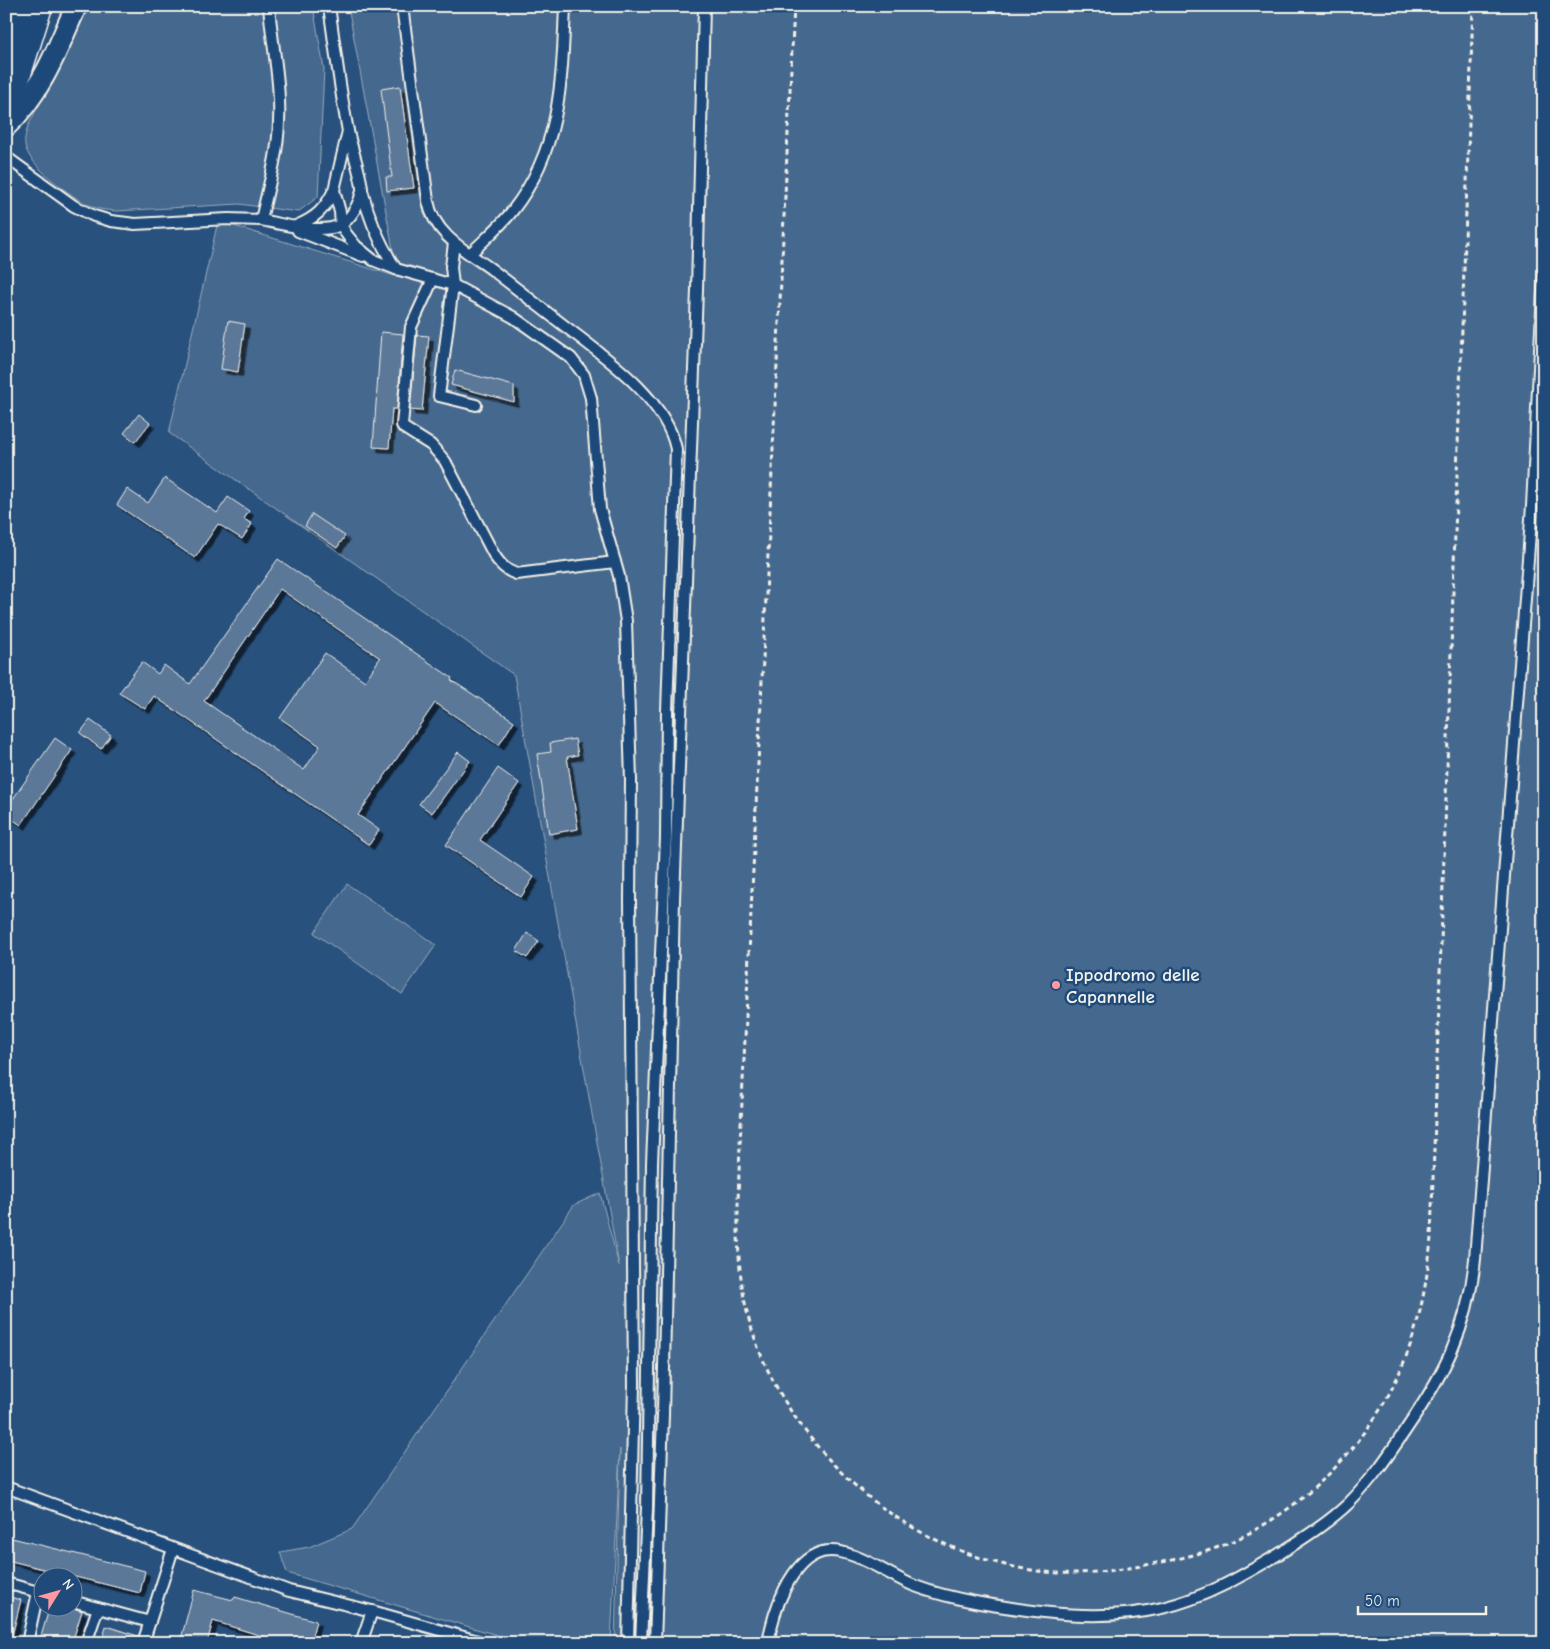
<svg xmlns="http://www.w3.org/2000/svg" width="1550" height="1649" viewBox="0 0 1550 1649" font-family="'Comic Neue',sans-serif">
	<style>
		.green { fill: #45688e; stroke: #9cacbb }
		.building { fill: #5b7899; stroke: #f4f1e8; fill-rule: evenodd; filter: url(#shadow) }
		.lines { fill: none; stroke-linecap: round; stroke-linejoin: round }
		.service-casing { stroke: #f4f1e8; stroke-width: 14 }
		.minor-casing { stroke: #f4f1e8; stroke-width: 24 }
		.primary-casing { stroke: #f4f1e8; stroke-width: 31 }
		.path { stroke: #f4f1e8; stroke-width: 3; stroke-dasharray: 5 4; stroke-linecap: butt }
		.service { stroke: #1f4a7a; stroke-width: 10 }
		.minor { stroke: #1f4a7a; stroke-width: 20 }
		.primary { stroke: #1f4a7a; stroke-width: 28 }
		.poi-dot { fill: #ff9aa2; stroke: #1f4a7a; stroke-width: 2 }
		.labels { text-anchor: middle; stroke-width: 5; stroke-linejoin: round; paint-order: stroke }
		.poi-label { font-size: 19px; font-weight: bold; fill: #f4f1e8; stroke: #1f4a7a; text-anchor: start }
	</style>
	<defs>
		<filter id="shadow"><feDropShadow dx="4.5" dy="4.5" stdDeviation="0" flood-color="#0009"/></filter>
	</defs>
	<rect width="100%" height="100%" fill="#28517e"/>
	<filter id="ink" filterUnits="userSpaceOnUse"><feTurbulence type="fractalNoise" baseFrequency=".02" numOctaves="2"/><feDisplacementMap in="SourceGraphic" scale="10" xChannelSelector="R" yChannelSelector="G"/><feConvolveMatrix kernelMatrix="1 2 1 2 8 2 1 2 1" color-interpolation-filters="sRGB"/></filter>
	<g filter="url(#ink)">
		<g class="green">
			<path d="M 90,6 L 313,6 L 324,69 L 318,197 L 298,212 L 239,204 L 116,211 C 109,210 102,210 96,208 C 76,201 33,169 26,149 C 23,141 26,133 28,126 Z"/>
			<path d="M 348,6 L 1544,6 L 1544,1643 L 615,1643 L 620,1449 L 611,1643 L 524,1643 L 287,1573 L 280,1552 L 309,1547 L 352,1529 L 574,1205 L 600,1193 L 619,1266 L 514,675 L 169,433 L 218,221 L 398,277 Z"/>
			<path d="M 347,884 L 436,945 L 402,994 L 314,933 Z"/>
		</g>
		<g class="building">
			<path d="M 400,86 L 414,188 L 387,191 L 386,177 L 392,177 L 381,89 Z"/>
			<path d="M 228,321 L 245,324 L 238,372 L 221,369 Z"/>
			<path d="M 381,332 L 403,334 L 397,409 L 392,409 L 389,448 L 373,447 Z"/>
			<path d="M 417,335 L 429,336 L 422,411 L 410,410 Z"/>
			<path d="M 455,370 L 514,386 L 514,402 L 451,385 Z"/>
			<path d="M 139,414 L 150,423 L 135,442 L 124,433 Z"/>
			<path d="M 165,478 L 217,513 L 228,497 L 249,511 L 244,519 L 252,524 L 242,539 L 218,524 L 195,558 L 117,505 L 127,489 L 148,503 Z"/>
			<path d="M 312,514 L 345,536 L 337,548 L 305,526 Z"/>
			<path d="M 278,559 L 452,678 L 451,680 L 514,721 L 499,745 L 435,703 L 358,815 L 379,830 L 369,845 L 154,696 L 145,709 L 119,693 L 142,662 L 158,674 L 164,665 L 190,684 ZM 280,589 L 380,658 L 365,681 L 325,653 L 280,718 L 320,746 L 304,770 L 204,701 Z"/>
			<path d="M 90,720 L 111,735 L 101,749 L 80,733 Z"/>
			<path d="M 55,738 L 72,750 L 21,825 L 6,815 L 6,809 Z"/>
			<path d="M 575,739 L 578,755 L 567,757 L 578,829 L 549,834 L 537,754 L 551,752 L 550,743 Z"/>
			<path d="M 458,752 L 470,761 L 432,813 L 419,804 Z"/>
			<path d="M 498,768 L 519,783 L 480,840 L 534,877 L 521,897 L 446,845 Z"/>
			<path d="M 527,933 L 539,941 L 527,958 L 516,951 Z"/>
			<path d="M 12,1538 L 145,1571 L 140,1593 L 7,1560 Z"/>
			<path d="M 194,1590 L 233,1600 L 235,1597 L 316,1621 L 310,1643 L 285,1643 L 213,1621 L 207,1643 L 180,1643 Z"/>
			<path d="M 6,1596 L 21,1600 L 11,1640 L 6,1640 Z"/>
			<path d="M 50,1606 L 67,1606 L 82,1611 L 72,1643 L 39,1643 Z"/>
			<path d="M 106,1626 L 138,1636 L 136,1643 L 102,1643 Z"/>
		</g>
		<g class="lines">
			<g class="service-casing">
				<g id="service">
					<path d="M 402,6 L 428,201 C 434,235 466,251 491,269 C 516,288 541,308 566,327 C 605,357 666,399 676,449 L 667,711 L 666,838 L 652,1163 L 647,1508 L 641,1643"/>
					<path d="M 348,131 L 334,190 L 340,212 L 341,225 L 347,235 L 356,246 L 373,260 L 396,269 L 453,285 L 439,396 L 476,405"/>
					<path d="M 6,157 L 74,206 L 94,216 L 111,221 L 135,224 L 228,219 L 261,220 C 268,188 278,155 279,122 C 281,83 272,45 269,6"/>
					<path d="M 362,190 C 369,220 380,244 396,269"/>
					<path d="M 261,220 C 281,224 321,235 340,225 C 351,219 360,203 362,190 C 363,181 350,143 348,131 C 340,90 335,48 329,6"/>
					<path d="M 296,226 C 316,218 325,209 334,190"/>
					<path d="M 298,231 L 363,256"/>
					<path d="M 454,243 L 451,267 L 453,285 L 513,317 L 571,358 L 584,375 L 591,398 L 600,509 L 619,576 L 626,621 L 631,780 L 630,900 L 634,1384 L 628,1643"/>
					<path d="M 470,254 C 484,240 501,226 513,210 C 561,148 562,81 565,6"/>
					<path d="M 433,279 L 411,327 L 402,425 L 404,428 L 431,445 L 445,461 L 494,555 C 500,564 505,570 516,574 L 615,562"/>
					<path d="M 6,1487 L 289,1591 L 372,1611 L 485,1643"/>
					<path d="M 6,1583 L 42,1593"/>
					<path d="M 72,1601 L 150,1622"/>
					<path d="M 27,1643 L 38,1592"/>
					<path d="M 86,1643 L 98,1608"/>
					<path d="M 143,1643 L 173,1549"/>
					<path d="M 361,1643 L 372,1611"/>
					<path d="M 655,1643 L 663,1415 L 674,899 L 697,290 L 704,6"/>
					<path d="M 768,1643 C 773,1613 789,1561 822,1552 C 850,1545 889,1576 915,1586 C 936,1594 958,1599 980,1603 C 1040,1613 1102,1622 1162,1608 C 1205,1598 1242,1576 1279,1554 C 1304,1538 1328,1523 1349,1503 C 1371,1481 1388,1456 1405,1431 C 1444,1374 1468,1329 1475,1259 L 1532,506 L 1544,271"/>
				</g>
			</g>
			<g class="minor-casing">
				<path id="minor" d="M 6,126 C 40,95 58,48 76,6"/>
			</g>
			<g class="primary-casing">
				<g id="primary">
					<path d="M 6,34 L 15,6"/>
					<path d="M 6,108 L 38,6"/>
				</g>
			</g>
			<path class="path" d="M 794,6 L 740,1144 C 738,1206 733,1270 752,1330 C 769,1384 801,1432 841,1472 C 897,1529 978,1568 1058,1573 C 1090,1574 1121,1570 1151,1564 C 1174,1560 1197,1555 1219,1547 C 1290,1519 1353,1461 1389,1394 C 1415,1346 1427,1291 1431,1237 L 1473,6"/>
			<use href="#service" class="service"/>
			<use href="#minor" class="minor"/>
			<use href="#primary" class="primary"/>
		</g>
	</g>
	<circle class="poi-dot" cx="1056" cy="985" r="5"/>
	<g class="labels">
		<g class="poi-label">
			<text x="1066" y="981">Ippodromo delle<tspan x="1066" dy="22">Capannelle</tspan></text>
		</g>
	</g>
	<rect width="1550" height="1649" fill="none" stroke="#1f4a7a" stroke-width="25"/>
	<rect x="12" y="12" width="1525" height="1624" fill="none" stroke="#f4f1e8" stroke-width="2" filter="url(#ink)"/>
	<g transform="translate(58 1592) rotate(53)"><circle r="24" fill="#1f4a7a" stroke="#748da6"/>
	<path d="M0-4L9 19L0 12L-9 19Z" fill="#ff9aa2"/>
	<text y="-8" font-size="14" font-weight="bold" text-anchor="middle" fill="#f4f1e8">N</text>
	</g>
	<path d="M1358 1606v8h128v-8" fill="none" stroke="#f4f1e8" stroke-width="2.5"/>
	<text x="1365" y="1606" font-size="15" fill="#f4f1e8" stroke="#1f4a7a" stroke-width="4" paint-order="stroke">50 m</text>
</svg>
